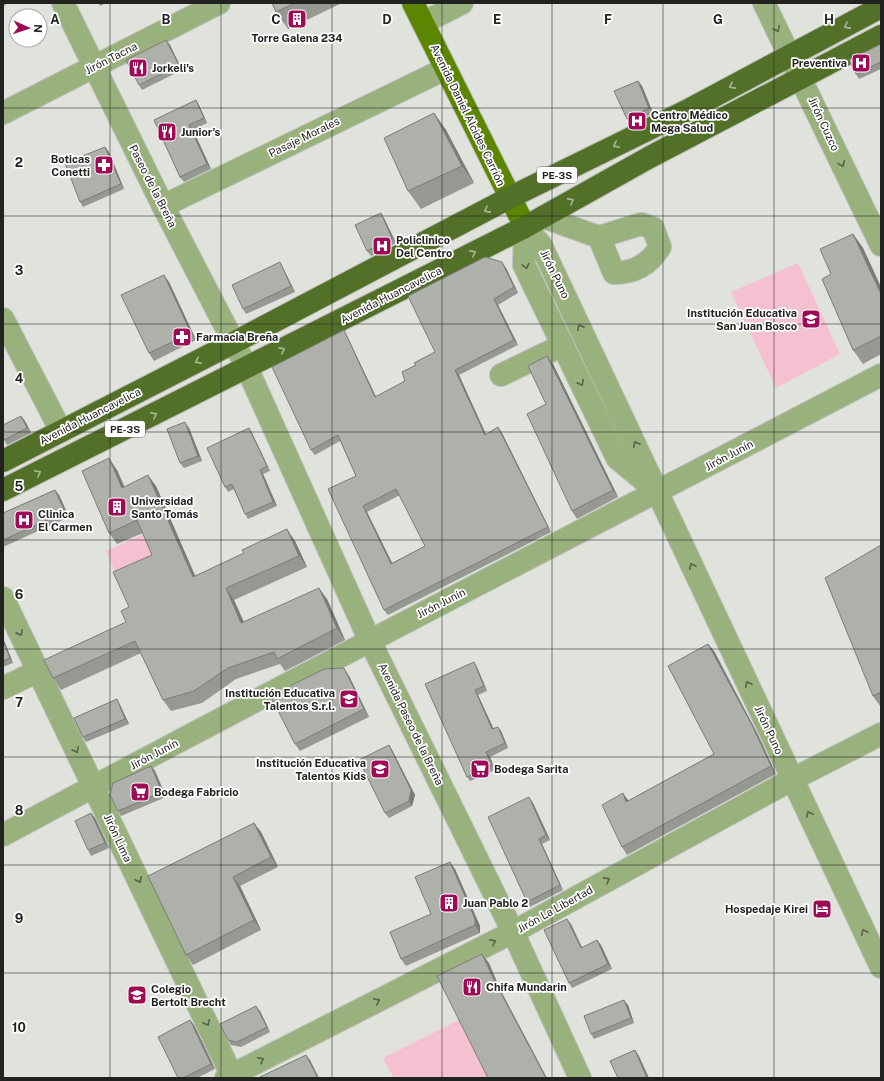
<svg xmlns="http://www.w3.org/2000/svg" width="884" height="1081" viewBox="0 0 884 1081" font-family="'Public Sans',sans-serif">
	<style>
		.green { fill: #f5c0d0 }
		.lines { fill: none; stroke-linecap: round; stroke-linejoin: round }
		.minor-casing { stroke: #bdc0ba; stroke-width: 24 }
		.major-casing { stroke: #bdc0ba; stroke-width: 24 }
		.highway-casing { stroke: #bdc0ba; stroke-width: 24 }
		.minor { stroke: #99b17c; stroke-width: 22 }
		.major { stroke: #5c8602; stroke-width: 22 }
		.highway { stroke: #537028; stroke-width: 22 }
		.wall { fill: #969892; fill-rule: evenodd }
		.shaded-wall { fill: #7a7c77 }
		.building { fill: #aeb1aa; stroke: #7a7c77; fill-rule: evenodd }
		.oneway { stroke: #a9b894 }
		.oneway2 { stroke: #58634a }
		.grid { fill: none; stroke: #222321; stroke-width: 1; stroke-opacity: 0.55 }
		.labels { text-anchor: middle; stroke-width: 3.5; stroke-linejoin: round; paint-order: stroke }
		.shield { fill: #fff; stroke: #646564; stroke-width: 1 }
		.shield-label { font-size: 10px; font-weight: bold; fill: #222321 }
		.poi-label { font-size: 11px; font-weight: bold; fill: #222321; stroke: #fff; text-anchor: start }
		.street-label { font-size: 11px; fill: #222321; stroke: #fff }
		.grid-label { font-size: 13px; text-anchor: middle; font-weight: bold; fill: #222321; stroke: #fff; stroke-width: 3.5; stroke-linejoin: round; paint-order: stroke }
	</style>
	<rect width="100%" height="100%" fill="#dfe3dc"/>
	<g class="green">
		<path d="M 798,263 L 840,354 L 776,388 L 731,292 Z"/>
		<path d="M 144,534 L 158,566 L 120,583 L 106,551 Z"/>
		<path d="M 459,1020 L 488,1078 L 394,1078 L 383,1058 Z"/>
	</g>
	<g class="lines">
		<g class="minor-casing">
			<g id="minor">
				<path d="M 63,3 L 163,206 L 247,368 L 369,639 L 513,932 L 580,1078"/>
				<path d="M 764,3 L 881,245"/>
				<path d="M 423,23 L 462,3"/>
				<path d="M 3,113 L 219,3"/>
				<path d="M 163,206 L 445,69"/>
				<path d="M 543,217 L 599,237 L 641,224 L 653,228 L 660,247 C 649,265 634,273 614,273 L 599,237"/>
				<path d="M 525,227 L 541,245 L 881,967"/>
				<path d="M 525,227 L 524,265 L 617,458 L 653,488"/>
				<path d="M 3,319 L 61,431"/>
				<path d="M 501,375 L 563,345"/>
				<path d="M 3,598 L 233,1078"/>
				<path d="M 3,688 L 38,671"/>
				<path d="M 3,835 C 294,678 588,528 881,375"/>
				<path d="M 226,1078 L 513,932 L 793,779 L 881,734"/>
			</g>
		</g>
		<g class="major-casing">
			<path id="major" d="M 413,3 L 525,227"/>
		</g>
		<g class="highway-casing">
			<g id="highway">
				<path d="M 3,461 L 233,343 L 509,198 L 690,109 L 881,7"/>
				<path d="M 3,490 L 525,227 L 650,157 L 881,36"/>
			</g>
		</g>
		<use href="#minor" class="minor"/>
		<use href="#major" class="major"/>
		<use href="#highway" class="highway"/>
	</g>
	<g class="wall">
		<path d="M 3,3 L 9,3 L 3,6 Z"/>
		<path d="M 98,3 L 106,3 L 100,6 Z"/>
		<path d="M 272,3 L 342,3 L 288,29 L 276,12 Z"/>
		<path d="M 881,44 L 881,69 L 859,79 L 856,74 Z"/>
		<path d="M 170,45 L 182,70 L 142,90 L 139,85 Z"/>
		<path d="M 638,81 L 642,86 L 653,113 L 630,125 L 627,119 Z"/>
		<path d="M 199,105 L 207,123 L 193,130 L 211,169 L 184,182 L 180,177 L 154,120 Z"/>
		<path d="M 434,113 L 446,130 L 474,183 L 421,209 L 408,191 Z"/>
		<path d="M 105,147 L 109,152 L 124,189 L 83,207 L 80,202 Z"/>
		<path d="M 384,218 L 396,243 L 371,256 L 367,251 Z"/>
		<path d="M 853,234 L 863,248 L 881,287 L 881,354 L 863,364 L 853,350 L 831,274 Z"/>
		<path d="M 283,268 L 295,292 L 246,314 L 243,309 Z"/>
		<path d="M 506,268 L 518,293 L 498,305 L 518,345 L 459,375 L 486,435 L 498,427 L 502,433 L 551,532 L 388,615 L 384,610 L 356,476 L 340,441 L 315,455 L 311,450 L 344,330 L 347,336 L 376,397 L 405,381 L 416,365 L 435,352 ZM 400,495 L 425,546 L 392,563 L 367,512 Z"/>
		<path d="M 169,282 L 196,340 L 154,361 L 149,353 Z"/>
		<path d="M 553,364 L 618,497 L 577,519 L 572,511 L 546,404 Z"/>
		<path d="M 21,416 L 25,421 L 31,433 L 7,445 L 3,438 Z"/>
		<path d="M 189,428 L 202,461 L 184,468 L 180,463 Z"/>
		<path d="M 249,428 L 252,433 L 270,471 L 263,474 L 277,506 L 248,519 L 245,514 L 234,489 L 228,492 L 225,487 Z"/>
		<path d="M 117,470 L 124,487 L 156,486 L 195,576 L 295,541 L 307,567 L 234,600 L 244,622 L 327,599 L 345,640 L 285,671 L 280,664 L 236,679 L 202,703 L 171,711 L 163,700 L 141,653 L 61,690 L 53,678 L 126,622 L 129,607 L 152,555 L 143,533 L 117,544 L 109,533 Z"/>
		<path d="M 55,490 L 59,495 L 69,517 L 3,547 L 3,513 Z"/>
		<path d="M 881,545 L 881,705 L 880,706 L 873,696 Z"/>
		<path d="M 3,638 L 13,663 L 3,667 Z"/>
		<path d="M 708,644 L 714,651 L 757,733 L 776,774 L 627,855 L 622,847 L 628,801 L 714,754 Z"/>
		<path d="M 477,667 L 487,691 L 478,695 L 493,728 L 501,731 L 508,748 L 490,757 L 495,770 L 470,781 L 467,777 Z"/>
		<path d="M 349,676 L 369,717 L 300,751 L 295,744 Z"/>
		<path d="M 120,705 L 129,724 L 86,742 L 83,737 Z"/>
		<path d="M 392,750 L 415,795 L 412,806 L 389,818 L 385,813 Z"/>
		<path d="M 151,766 L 155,771 L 166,797 L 121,816 L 118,811 Z"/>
		<path d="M 533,803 L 550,840 L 542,844 L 563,890 L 530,907 L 527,902 Z"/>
		<path d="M 95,818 L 109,848 L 91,856 L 88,850 Z"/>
		<path d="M 254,823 L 261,832 L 278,867 L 240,886 L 261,930 L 193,965 L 186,955 Z"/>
		<path d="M 455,869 L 480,926 L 480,933 L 406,966 L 401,959 L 431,914 Z"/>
		<path d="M 571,924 L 582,947 L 601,945 L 612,969 L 572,988 L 569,983 Z"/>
		<path d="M 628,1005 L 634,1023 L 594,1039 L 591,1034 Z"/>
		<path d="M 260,1011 L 270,1032 L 241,1047 L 231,1045 L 228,1040 Z"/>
		<path d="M 194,1025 L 215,1069 L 197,1078 L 178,1078 Z"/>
	</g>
	<g class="shaded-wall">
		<path d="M 166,40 L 170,45 L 182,70 L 179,65 Z"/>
		<path d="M 638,81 L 642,86 L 653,113 L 649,108 Z"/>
		<path d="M 196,100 L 199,105 L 207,123 L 204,118 Z"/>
		<path d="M 434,113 L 446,130 L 474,183 L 462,166 Z"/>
		<path d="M 189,125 L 193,130 L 211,169 L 207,164 Z"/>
		<path d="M 105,147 L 109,152 L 124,189 L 121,184 Z"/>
		<path d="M 381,213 L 384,218 L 396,243 L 392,238 Z"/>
		<path d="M 853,234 L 863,248 L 881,287 L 881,294 Z"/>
		<path d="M 280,262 L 295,292 L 291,286 Z"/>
		<path d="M 502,262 L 506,268 L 518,293 L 514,287 Z"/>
		<path d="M 164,275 L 169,282 L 196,340 L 191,333 Z"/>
		<path d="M 494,299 L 498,305 L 518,345 L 514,340 Z"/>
		<path d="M 344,330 L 347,336 L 379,403 L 375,397 Z"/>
		<path d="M 547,356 L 553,364 L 618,497 L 613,490 Z"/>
		<path d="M 455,370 L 459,375 L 489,441 L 485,435 Z"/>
		<path d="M 21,416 L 25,421 L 31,433 L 27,428 Z"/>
		<path d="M 185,422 L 189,428 L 202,461 L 198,456 Z"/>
		<path d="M 498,427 L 502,433 L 551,532 L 548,527 Z"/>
		<path d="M 249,428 L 252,433 L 270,471 L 267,466 Z"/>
		<path d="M 109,458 L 117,470 L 130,499 L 122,488 Z"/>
		<path d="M 260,470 L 263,474 L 277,506 L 273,502 Z"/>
		<path d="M 148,475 L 156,486 L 201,589 L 193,577 Z"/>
		<path d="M 55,490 L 59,495 L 69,517 L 65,512 Z"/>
		<path d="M 363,506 L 367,512 L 395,569 L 391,564 Z"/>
		<path d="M 287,529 L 295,541 L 307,567 L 299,556 Z"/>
		<path d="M 226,588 L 234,600 L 249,634 L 241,623 Z"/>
		<path d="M 319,588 L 327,599 L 345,640 L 337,628 Z"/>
		<path d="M 3,638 L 13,663 L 10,658 L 3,641 Z"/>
		<path d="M 708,644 L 714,651 L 757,733 L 776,774 L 771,766 Z"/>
		<path d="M 474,662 L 477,667 L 487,691 L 484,686 Z"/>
		<path d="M 344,668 L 349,676 L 369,717 L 364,709 Z"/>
		<path d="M 475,690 L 478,695 L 496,734 L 492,729 Z"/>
		<path d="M 117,699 L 120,705 L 129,724 L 125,719 Z"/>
		<path d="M 498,727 L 501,731 L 508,748 L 505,743 Z"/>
		<path d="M 389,745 L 392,750 L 415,795 L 412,806 L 409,801 Z"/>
		<path d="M 486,752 L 490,757 L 495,770 L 492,765 Z"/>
		<path d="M 151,766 L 155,771 L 166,797 L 162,792 Z"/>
		<path d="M 623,793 L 628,800 L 632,809 L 626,802 Z"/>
		<path d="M 529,797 L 533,803 L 550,840 L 546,835 Z"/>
		<path d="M 91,813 L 95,818 L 109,848 L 105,843 Z"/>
		<path d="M 254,823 L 261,832 L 278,867 L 271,857 Z"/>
		<path d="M 539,839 L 542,844 L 563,890 L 560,885 Z"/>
		<path d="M 450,862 L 455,869 L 480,926 L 480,933 L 475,925 Z"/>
		<path d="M 233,877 L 240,886 L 261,930 L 254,920 Z"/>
		<path d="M 567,919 L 571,924 L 584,953 L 581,948 Z"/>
		<path d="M 597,940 L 601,945 L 612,969 L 608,964 Z"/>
		<path d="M 482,954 L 489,963 L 500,989 L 547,1078 L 546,1078 L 494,980 Z"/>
		<path d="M 624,1000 L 628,1005 L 634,1023 L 631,1018 Z"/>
		<path d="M 256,1006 L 260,1011 L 270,1032 L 267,1027 Z"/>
		<path d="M 190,1020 L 194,1025 L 215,1069 L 211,1064 Z"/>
		<path d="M 635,1050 L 639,1056 L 649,1078 L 647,1078 Z"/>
		<path d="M 306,1055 L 310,1060 L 319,1078 L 318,1078 Z"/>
	</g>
	<g class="building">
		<path d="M 272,3 L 295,3 L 276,12 Z"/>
		<path d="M 166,40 L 179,65 L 139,85 L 126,60 Z"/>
		<path d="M 881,44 L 881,62 L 856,74 L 849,60 Z"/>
		<path d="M 638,81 L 649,108 L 627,119 L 614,91 Z"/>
		<path d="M 196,100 L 204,118 L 189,125 L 207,164 L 180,177 L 154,120 Z"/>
		<path d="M 434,113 L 462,166 L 408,191 L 384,138 Z"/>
		<path d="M 105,147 L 121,184 L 80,202 L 65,163 Z"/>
		<path d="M 381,213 L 392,238 L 367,251 L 355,225 Z"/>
		<path d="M 853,234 L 881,294 L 881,336 L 853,350 L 822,279 L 831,274 L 820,249 Z"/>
		<path d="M 485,257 L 502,262 L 514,287 L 494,299 L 514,340 L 455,370 L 485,435 L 498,427 L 548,527 L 384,610 L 328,489 L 356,476 L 338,435 L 311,450 L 272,367 L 344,330 L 375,397 L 405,381 L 402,372 L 416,365 L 414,363 L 435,352 L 408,296 ZM 396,489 L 425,546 L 391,564 L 363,506 Z"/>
		<path d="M 280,262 L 291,286 L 243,309 L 232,285 Z"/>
		<path d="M 164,275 L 191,333 L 149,353 L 121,295 Z"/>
		<path d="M 547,356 L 613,490 L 572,511 L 527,414 L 546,404 L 528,366 Z"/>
		<path d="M 21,416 L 27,428 L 4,440 L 3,438 L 3,425 Z"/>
		<path d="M 185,422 L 198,456 L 180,463 L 167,429 Z"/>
		<path d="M 249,428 L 267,466 L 260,470 L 273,502 L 245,514 L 232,484 L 225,487 L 207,448 Z"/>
		<path d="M 109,458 L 122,488 L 148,475 L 193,577 L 244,553 L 242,550 L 287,529 L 299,556 L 226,588 L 241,623 L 319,588 L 337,628 L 277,659 L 274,652 L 228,668 L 194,691 L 163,700 L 135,641 L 53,678 L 44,660 L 126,622 L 121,611 L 129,607 L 113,572 L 152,555 L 137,520 L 109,533 L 82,471 Z"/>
		<path d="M 55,490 L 65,512 L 3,540 L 3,513 Z"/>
		<path d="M 881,545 L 881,692 L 873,696 L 825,578 Z"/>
		<path d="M 3,641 L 10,658 L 3,661 Z"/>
		<path d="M 708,644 L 752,725 L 771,766 L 622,847 L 602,805 L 623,793 L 626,802 L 714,754 L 668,666 Z"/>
		<path d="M 474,662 L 484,686 L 475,690 L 492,729 L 498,727 L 505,743 L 486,752 L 492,765 L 467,777 L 425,684 Z"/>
		<path d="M 344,668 L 364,709 L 295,744 L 272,699 L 291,689 L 290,686 L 324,669 Z"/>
		<path d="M 117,699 L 125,719 L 83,737 L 74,718 Z"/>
		<path d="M 389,745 L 411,790 L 409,801 L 385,813 L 359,760 Z"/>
		<path d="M 151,766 L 162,792 L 118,811 L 110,795 L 113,783 Z"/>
		<path d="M 529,797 L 546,835 L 539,839 L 560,885 L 527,902 L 488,817 Z"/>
		<path d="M 91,813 L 105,843 L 88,850 L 75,821 Z"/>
		<path d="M 254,823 L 271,857 L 233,877 L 254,920 L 186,955 L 148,876 Z"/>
		<path d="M 450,862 L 475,919 L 475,925 L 401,959 L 390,932 L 431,914 L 415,877 Z"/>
		<path d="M 567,919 L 581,948 L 597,940 L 608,964 L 569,983 L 544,930 Z"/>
		<path d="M 482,954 L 494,980 L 546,1078 L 488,1078 L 437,976 Z"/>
		<path d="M 624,1000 L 631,1018 L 591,1034 L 584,1016 Z"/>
		<path d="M 256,1006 L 267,1027 L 237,1042 L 228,1040 L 220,1024 Z"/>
		<path d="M 190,1020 L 211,1064 L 183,1078 L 178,1078 L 158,1037 Z"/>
		<path d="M 635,1050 L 647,1078 L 618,1078 L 610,1061 Z"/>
		<path d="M 306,1055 L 318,1078 L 260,1078 L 260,1077 Z"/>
	</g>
	<defs><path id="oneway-chevron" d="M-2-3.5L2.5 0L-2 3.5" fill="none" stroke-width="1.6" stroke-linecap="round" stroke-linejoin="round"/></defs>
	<g class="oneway">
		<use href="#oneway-chevron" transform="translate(847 26) rotate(152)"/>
		<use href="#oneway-chevron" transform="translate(732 86) rotate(152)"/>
		<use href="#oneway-chevron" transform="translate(616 145) rotate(154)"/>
		<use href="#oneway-chevron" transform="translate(571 201) rotate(-29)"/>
		<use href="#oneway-chevron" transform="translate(487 210) rotate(152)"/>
		<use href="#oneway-chevron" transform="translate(473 253) rotate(-27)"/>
		<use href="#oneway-chevron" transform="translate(282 350) rotate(-27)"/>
		<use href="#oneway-chevron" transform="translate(198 361) rotate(153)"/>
		<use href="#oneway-chevron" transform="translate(154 415) rotate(-27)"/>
		<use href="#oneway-chevron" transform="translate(38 473) rotate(-27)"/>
	</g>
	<g class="oneway2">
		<use href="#oneway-chevron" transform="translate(777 29) rotate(64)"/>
		<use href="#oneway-chevron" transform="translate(842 164) rotate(65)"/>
		<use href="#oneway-chevron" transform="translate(526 266) rotate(76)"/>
		<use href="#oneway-chevron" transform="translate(580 327) rotate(-116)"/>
		<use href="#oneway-chevron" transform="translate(581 383) rotate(64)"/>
		<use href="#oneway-chevron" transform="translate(636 444) rotate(-115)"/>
		<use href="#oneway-chevron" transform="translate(692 566) rotate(-115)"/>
		<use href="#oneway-chevron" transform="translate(20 633) rotate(64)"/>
		<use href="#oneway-chevron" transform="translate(748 684) rotate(-115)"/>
		<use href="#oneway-chevron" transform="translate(76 750) rotate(64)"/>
		<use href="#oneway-chevron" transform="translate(809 814) rotate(-115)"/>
		<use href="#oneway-chevron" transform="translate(139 880) rotate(65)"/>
		<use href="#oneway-chevron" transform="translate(607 880) rotate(-29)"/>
		<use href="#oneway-chevron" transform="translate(864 932) rotate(-115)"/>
		<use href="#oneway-chevron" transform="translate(493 942) rotate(-27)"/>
		<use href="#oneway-chevron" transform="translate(377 1001) rotate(-27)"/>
		<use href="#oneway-chevron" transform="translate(207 1023) rotate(65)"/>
		<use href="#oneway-chevron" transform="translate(261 1060) rotate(-27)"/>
	</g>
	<path class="grid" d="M 110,3 L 110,1078M 221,3 L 221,1078M 332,3 L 332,1078M 442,3 L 442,1078M 552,3 L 552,1078M 663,3 L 663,1078M 774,3 L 774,1078M 3,108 L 881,108M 3,216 L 881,216M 3,324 L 881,324M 3,432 L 881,432M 3,540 L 881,540M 3,649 L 881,649M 3,757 L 881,757M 3,865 L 881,865M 3,973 L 881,973"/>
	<defs>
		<g id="building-square" transform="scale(1)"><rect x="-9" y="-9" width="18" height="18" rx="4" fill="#9e0a55" stroke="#fff"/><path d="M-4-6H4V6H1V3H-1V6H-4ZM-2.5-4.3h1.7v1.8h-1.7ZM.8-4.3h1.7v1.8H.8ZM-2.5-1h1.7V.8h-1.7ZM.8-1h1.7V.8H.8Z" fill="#fff"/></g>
		<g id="hospital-square" transform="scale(1)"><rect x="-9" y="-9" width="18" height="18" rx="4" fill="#9e0a55" stroke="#fff"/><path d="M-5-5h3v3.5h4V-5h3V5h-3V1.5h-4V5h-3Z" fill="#fff"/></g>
		<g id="restaurant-square" transform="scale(1)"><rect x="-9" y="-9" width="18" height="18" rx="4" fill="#9e0a55" stroke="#fff"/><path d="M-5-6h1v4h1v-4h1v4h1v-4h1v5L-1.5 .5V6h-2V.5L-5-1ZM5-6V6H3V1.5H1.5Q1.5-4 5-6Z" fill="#fff"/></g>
		<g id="pharmacy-square" transform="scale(1)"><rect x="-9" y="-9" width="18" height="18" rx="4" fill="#9e0a55" stroke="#fff"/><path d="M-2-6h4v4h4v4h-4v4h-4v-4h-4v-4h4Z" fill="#fff"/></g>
		<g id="school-square" transform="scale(1)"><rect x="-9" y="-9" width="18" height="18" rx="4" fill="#9e0a55" stroke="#fff"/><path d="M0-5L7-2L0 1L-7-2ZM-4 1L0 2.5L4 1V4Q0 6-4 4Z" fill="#fff"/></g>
		<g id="supermarket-square" transform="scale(1)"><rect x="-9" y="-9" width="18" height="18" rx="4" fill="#9e0a55" stroke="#fff"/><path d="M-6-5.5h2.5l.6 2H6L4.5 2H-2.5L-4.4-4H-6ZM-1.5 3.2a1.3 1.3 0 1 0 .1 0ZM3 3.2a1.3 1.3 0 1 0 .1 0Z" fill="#fff"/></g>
		<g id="hotel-square" transform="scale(1)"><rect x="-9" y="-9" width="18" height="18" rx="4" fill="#9e0a55" stroke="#fff"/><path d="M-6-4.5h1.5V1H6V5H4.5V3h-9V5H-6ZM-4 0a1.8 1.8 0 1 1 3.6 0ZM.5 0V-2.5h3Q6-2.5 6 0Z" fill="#fff"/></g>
	</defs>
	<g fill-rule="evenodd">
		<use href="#building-square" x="297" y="19"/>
		<use href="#hospital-square" x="861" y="63"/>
		<use href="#restaurant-square" x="138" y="68"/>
		<use href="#hospital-square" x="637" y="121"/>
		<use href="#restaurant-square" x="167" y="132"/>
		<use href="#pharmacy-square" x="104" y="165"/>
		<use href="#hospital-square" x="382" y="246"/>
		<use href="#school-square" x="811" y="319"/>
		<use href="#pharmacy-square" x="182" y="337"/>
		<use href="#building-square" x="117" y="507"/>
		<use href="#hospital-square" x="24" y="520"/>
		<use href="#school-square" x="349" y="699"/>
		<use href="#school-square" x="380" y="769"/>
		<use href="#supermarket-square" x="480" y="769"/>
		<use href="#supermarket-square" x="140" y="792"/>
		<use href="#building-square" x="449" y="903"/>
		<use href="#hotel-square" x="822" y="909"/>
		<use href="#restaurant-square" x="472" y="987"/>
		<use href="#school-square" x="137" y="995"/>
	</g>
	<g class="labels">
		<g class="shield">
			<rect x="537" y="167" width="40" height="16" rx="3"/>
			<rect x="105" y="421" width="40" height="16" rx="3"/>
		</g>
		<g class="shield-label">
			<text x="557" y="179">PE-3S</text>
			<text x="125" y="433">PE-3S</text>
		</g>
		<g class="poi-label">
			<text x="297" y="42" text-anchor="middle">Torre Galena 234</text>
			<text x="847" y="67" text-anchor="end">Preventiva</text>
			<text x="152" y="72">Jorkeli's</text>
			<text x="651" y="119">Centro Médico<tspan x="651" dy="13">Mega Salud</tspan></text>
			<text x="181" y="136">Junior's</text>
			<text x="90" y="163" text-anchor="end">Boticas<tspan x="90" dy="13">Conetti</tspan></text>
			<text x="396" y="244">Policlinico<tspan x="396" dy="13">Del Centro</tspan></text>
			<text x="797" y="317" text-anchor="end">Institución Educativa<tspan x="797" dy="13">San Juan Bosco</tspan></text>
			<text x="196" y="341">Farmacia Breña</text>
			<text x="131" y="505">Universidad<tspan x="131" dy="13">Santo Tomás</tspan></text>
			<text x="38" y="518">Clinica<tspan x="38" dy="13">El Carmen</tspan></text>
			<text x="335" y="697" text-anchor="end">Institución Educativa<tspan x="335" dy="13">Talentos S.r.l.</tspan></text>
			<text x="366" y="767" text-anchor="end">Institución Educativa<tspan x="366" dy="13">Talentos Kids</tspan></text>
			<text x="494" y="773">Bodega Sarita</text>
			<text x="154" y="796">Bodega Fabricio</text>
			<text x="463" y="907">Juan Pablo 2</text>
			<text x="808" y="913" text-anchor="end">Hospedaje Kirei</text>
			<text x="486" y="991">Chifa Mundarin</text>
			<text x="151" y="993">Colegio<tspan x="151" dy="13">Bertolt Brecht</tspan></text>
		</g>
		<g class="street-label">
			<text transform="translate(111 58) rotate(-27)" y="4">Jirón Tacna</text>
			<text transform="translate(468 115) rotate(64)" y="4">Avenida Daniel Alcides Carrión</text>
			<text transform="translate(824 124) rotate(65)" y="4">Jirón Cuzco</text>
			<text transform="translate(304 137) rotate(-26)" y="4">Pasaje Morales</text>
			<text transform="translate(153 186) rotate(63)" y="4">Paseo de la Breña</text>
			<text transform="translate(555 274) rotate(64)" y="4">Jirón Puno</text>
			<text transform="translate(391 295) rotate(-27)" y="4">Avenida Huancavelica</text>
			<text transform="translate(90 416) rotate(-27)" y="4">Avenida Huancavelica</text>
			<text transform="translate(729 455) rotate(-28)" y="4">Jirón Junín</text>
			<text transform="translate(441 603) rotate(-27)" y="4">Jirón Junín</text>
			<text transform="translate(411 724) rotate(64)" y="4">Avenida Paseo de la Breña</text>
			<text transform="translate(769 730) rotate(65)" y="4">Jirón Puno</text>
			<text transform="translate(154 754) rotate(-28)" y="4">Jirón Junín</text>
			<text transform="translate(118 838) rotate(65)" y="4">Jirón Lima</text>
			<text transform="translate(555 909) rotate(-29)" y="4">Jirón La Libertad</text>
		</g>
	</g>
	<g class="grid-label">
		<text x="55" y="24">A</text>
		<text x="166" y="24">B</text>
		<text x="276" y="24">C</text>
		<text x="387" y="24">D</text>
		<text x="497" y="24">E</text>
		<text x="608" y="24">F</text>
		<text x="718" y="24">G</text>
		<text x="829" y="24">H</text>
		<text x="19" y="167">2</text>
		<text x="19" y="275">3</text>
		<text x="19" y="383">4</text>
		<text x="19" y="491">5</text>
		<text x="19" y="599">6</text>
		<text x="19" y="707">7</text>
		<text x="19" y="815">8</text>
		<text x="19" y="923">9</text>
		<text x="19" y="1032">10</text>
	</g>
	<rect width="884" height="1081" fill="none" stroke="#222321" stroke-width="8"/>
	<g transform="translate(28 28) rotate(93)"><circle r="19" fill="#ffffff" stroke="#a7a7a6"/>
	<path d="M0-3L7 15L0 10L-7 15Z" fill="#9e0a55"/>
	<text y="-6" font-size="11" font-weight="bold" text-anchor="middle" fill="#222321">N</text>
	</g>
</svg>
